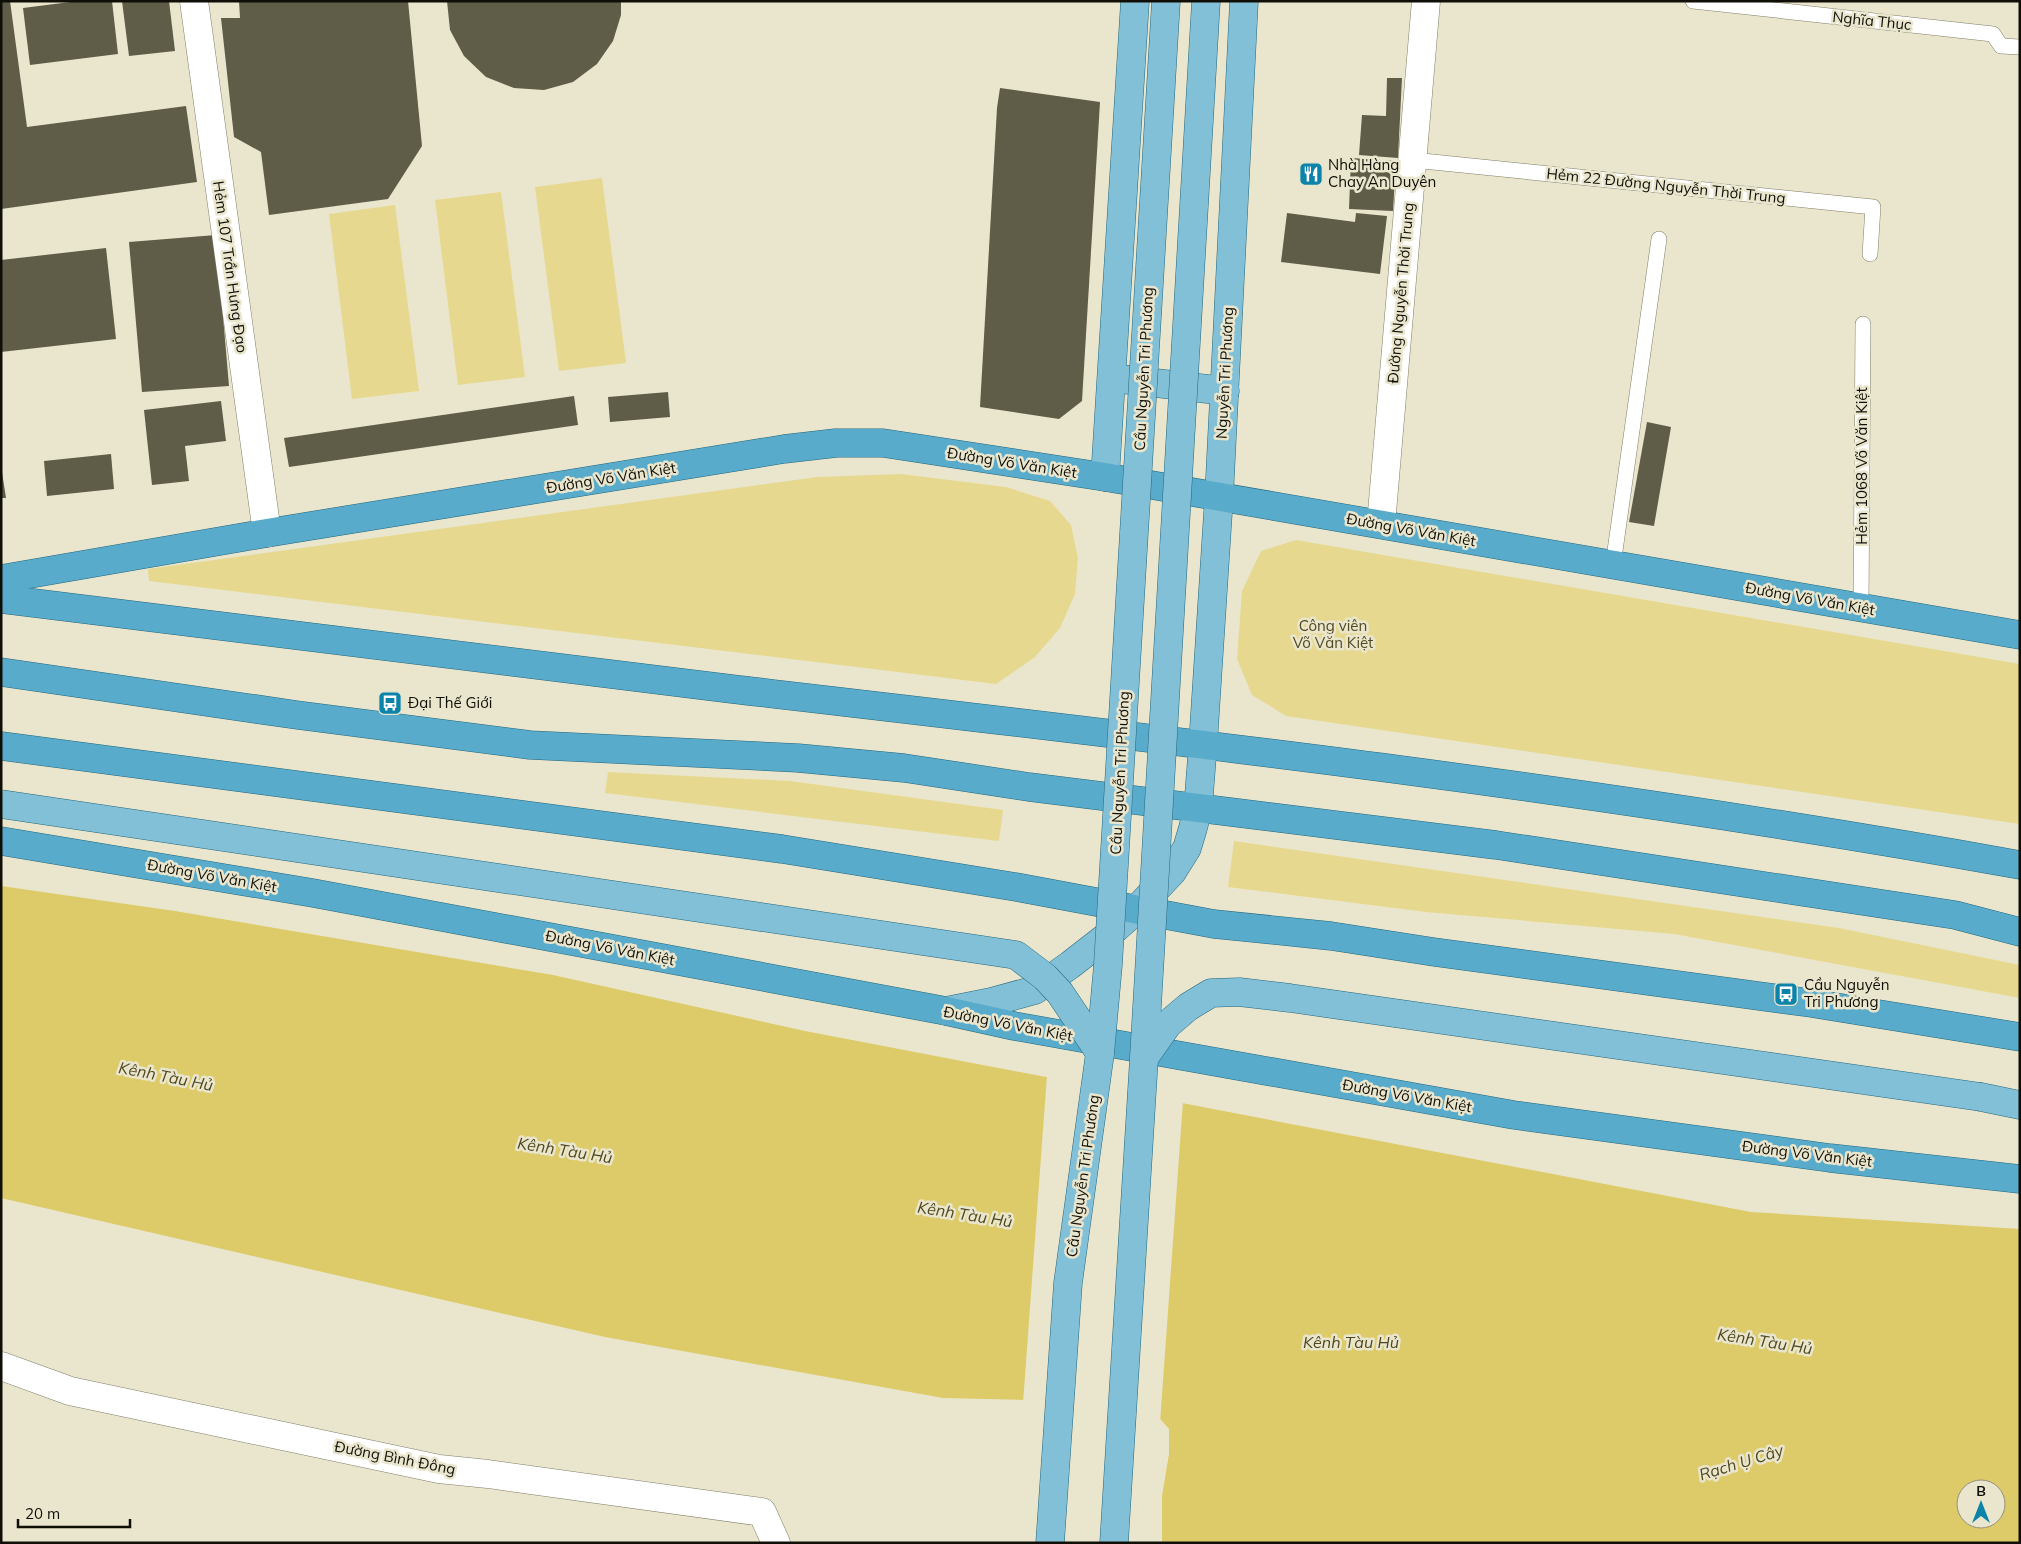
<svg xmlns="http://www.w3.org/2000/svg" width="2021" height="1544" viewBox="0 0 2021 1544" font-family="Mulish,sans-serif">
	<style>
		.green { fill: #e6d98f }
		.water { fill: #ddcb69; fill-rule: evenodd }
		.pier { fill: #eae6ce }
		.building { fill: #5f5c47 }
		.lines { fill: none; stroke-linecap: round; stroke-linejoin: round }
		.service-casing { stroke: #817e67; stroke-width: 16 }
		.minor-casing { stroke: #817e67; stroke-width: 29 }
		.tertiary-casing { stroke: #817e67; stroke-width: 29 }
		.primary-casing { stroke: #24677d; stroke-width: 29 }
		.trunk-casing { stroke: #24677d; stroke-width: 29 }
		.service { stroke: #fff; stroke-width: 15 }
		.minor { stroke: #fff; stroke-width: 28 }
		.tertiary { stroke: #fff; stroke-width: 28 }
		.primary { stroke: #82c0d7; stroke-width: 28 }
		.trunk { stroke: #58abca; stroke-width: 28 }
		.primary-bridge-casing { stroke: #24677d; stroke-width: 29; stroke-linecap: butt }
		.primary-bridge { stroke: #82c0d7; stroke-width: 28 }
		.labels { text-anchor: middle; stroke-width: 5; stroke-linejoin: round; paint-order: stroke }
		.street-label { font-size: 15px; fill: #100f07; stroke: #eae6ce }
		.poi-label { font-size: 15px; fill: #100f07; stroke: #eae6ce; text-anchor: start }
		.park-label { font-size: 15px; fill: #514a20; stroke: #eae6ce }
		.water-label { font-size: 16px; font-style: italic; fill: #4e471e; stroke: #eae6ce }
	</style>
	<rect width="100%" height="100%" fill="#eae6ce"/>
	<g class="green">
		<path d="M 602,178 L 626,363 L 559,371 L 535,187 Z"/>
		<path d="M 501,192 L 525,377 L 458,385 L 435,200 Z"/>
		<path d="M 395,205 L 419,391 L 352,399 L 329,214 Z"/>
		<path d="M 901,474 L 1006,487 L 1050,501 L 1071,525 L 1078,558 L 1075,594 L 1060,628 L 1035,657 L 996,684 L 149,581 L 148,569 L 817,477 Z"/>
		<path d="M 1296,540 L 2020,664 L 2020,824 L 1286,716 L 1252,695 L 1237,659 L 1242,591 L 1261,551 Z"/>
		<path d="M 608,772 L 790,781 L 1003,810 L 999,841 L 605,793 Z"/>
		<path d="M 1234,841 L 1839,928 L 2020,965 L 2020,998 L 1674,934 L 1426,912 L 1228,887 Z"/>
	</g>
	<path class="water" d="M 1,886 L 175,911 L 553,975 L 805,1031 L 1751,1212 L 2020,1229 L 2020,1543 L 1162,1543 L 1162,1496 L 1169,1454 L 1169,1429 L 1146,1403 L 943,1398 L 605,1337 L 1,1198 ZM 1966,1489 L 1996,1489 L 1996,1519 L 1966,1519 Z"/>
	<path class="pier" d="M 1047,1075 L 1183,1101 L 1160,1423 L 1145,1405 L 1023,1403 Z"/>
	<g class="building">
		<path d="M 1,1 L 10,1 L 27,127 L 186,106 L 197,182 L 1,209 Z"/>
		<path d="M 78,1 L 112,1 L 118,54 L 30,65 L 23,8 Z"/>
		<path d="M 122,1 L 169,1 L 175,51 L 129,56 Z"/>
		<path d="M 239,1 L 408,1 L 422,146 L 388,199 L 269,215 L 261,152 L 234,137 L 221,18 L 240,18 Z"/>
		<path d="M 447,1 L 621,1 L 621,15 L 613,41 L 597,64 L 573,82 L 544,90 L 514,88 L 486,77 L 464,56 L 450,30 Z"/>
		<path d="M 1387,78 L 1402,78 L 1398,158 L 1359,155 L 1362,115 L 1386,116 Z"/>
		<path d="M 1000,88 L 1100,102 L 1082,401 L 1059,419 L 980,407 L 997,108 Z"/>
		<path d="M 1351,158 L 1396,161 L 1393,211 L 1349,209 Z"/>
		<path d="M 1287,213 L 1355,222 L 1356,213 L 1387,216 L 1380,274 L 1281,262 Z"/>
		<path d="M 216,235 L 229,386 L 142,392 L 129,242 Z"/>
		<path d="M 106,248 L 116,339 L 1,352 L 1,260 Z"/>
		<path d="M 668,392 L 670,417 L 610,422 L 608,397 Z"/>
		<path d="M 574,396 L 578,425 L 289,467 L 284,438 Z"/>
		<path d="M 221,401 L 226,441 L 185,446 L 189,481 L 152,485 L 144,410 Z"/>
		<path d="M 1647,422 L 1671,427 L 1654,526 L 1629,522 Z"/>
		<path d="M 111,454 L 114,489 L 47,496 L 44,461 Z"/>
		<path d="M 1,466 L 6,498 L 1,498 Z"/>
	</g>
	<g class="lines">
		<g class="service-casing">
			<g id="service">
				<path d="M 1693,1 L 1993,34 L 2001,46 L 2020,47"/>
				<path d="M 1413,160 L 1873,207 L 1870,254"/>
				<path d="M 1613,565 L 1659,239"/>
				<path d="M 1861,609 L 1863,324"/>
			</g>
		</g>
		<g class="minor-casing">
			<g id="minor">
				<path d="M 194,1 L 267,533"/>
				<path d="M 1381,524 L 1426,1"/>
			</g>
		</g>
		<g class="tertiary-casing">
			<path id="tertiary" d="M 1,1366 L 70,1391 L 439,1469 L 488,1474 L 762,1512 L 776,1543"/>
		</g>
		<g class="primary-casing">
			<g id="primary">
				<path d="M 1121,379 L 1225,391"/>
				<path d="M 1105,477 L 1135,1"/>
				<path d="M 946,1011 L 991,1002 L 1035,990 L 1070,965 L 1106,937 L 1136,910 L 1172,872 L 1187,848 L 1193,828 L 1198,808 L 1203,744 L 1219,497 L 1244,1"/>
				<path d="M 1981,1097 L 2020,1105"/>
			</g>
		</g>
		<g class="trunk-casing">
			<g id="trunk">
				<path d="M 1,579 L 267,533 L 784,449 L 836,443 L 883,443 L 1105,477 L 2020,635"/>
				<path d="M 1,599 C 245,630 489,661 732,689 C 1163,739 1593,788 2020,865"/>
				<path d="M 1,672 L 297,715 L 530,745 L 798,758 L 904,768 L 1029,787 L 1496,845 L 1955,915 L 2020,932"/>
				<path d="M 1,746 L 782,849 L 1016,887 L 1214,924 L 1331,936 L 1434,952 L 1811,1003 L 2020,1037"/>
				<path d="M 1,841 L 313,893 L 946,1011 L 1014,1026 L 1514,1115 L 1830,1158 L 2020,1179"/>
			</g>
		</g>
		<use href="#service" class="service"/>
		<use href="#minor" class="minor"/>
		<use href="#tertiary" class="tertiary"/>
		<use href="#primary" class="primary"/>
		<use href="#trunk" class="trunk"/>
		<g class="primary-bridge-casing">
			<g id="primary-bridge">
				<path d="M 1,804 L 1016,955 L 1045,977 L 1060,993 L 1100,1053"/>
				<path d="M 1144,1058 L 1168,1024 L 1188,1007 L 1211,993 L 1239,992 L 1290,998 L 1981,1097"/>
				<path d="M 1050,1543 L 1068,1283 L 1100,1053 L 1108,965 L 1166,1"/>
				<path d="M 1114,1543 L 1144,1058 L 1206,1"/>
			</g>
		</g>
		<use href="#primary-bridge" class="primary-bridge"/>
	</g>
	<defs>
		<g id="restaurant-square" transform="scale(1.25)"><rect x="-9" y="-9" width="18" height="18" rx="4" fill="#0c83a9" stroke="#eae6ce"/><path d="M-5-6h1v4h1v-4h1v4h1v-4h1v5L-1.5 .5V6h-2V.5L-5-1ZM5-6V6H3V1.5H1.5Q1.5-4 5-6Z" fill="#fff"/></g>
		<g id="bus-square" transform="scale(1.25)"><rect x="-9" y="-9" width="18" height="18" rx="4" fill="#0c83a9" stroke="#eae6ce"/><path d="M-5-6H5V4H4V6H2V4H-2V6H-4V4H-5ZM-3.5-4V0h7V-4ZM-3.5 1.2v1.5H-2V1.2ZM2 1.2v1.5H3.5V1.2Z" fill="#fff"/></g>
	</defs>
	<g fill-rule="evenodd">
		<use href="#restaurant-square" x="1311" y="174"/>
		<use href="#bus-square" x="390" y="703"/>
		<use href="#bus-square" x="1786" y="994"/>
	</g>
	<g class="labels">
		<g class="street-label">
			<text transform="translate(1872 21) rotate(6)" y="5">Nghĩa Thục</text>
			<text transform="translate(1666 186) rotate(6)" y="5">Hẻm 22 Đường Nguyễn Thời Trung</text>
			<text transform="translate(230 267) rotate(82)" y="5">Hẻm 107 Trần Hưng Đạo</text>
			<text transform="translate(1401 293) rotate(-85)" y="5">Đường Nguyễn Thời Trung</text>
			<text transform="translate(1144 369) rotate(-87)" y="5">Cầu Nguyễn Tri Phương</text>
			<text transform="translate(1225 373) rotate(-87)" y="5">Nguyễn Tri Phương</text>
			<text transform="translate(1012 463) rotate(9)" y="5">Đường Võ Văn Kiệt</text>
			<text transform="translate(1862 466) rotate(-90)" y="5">Hẻm 1068 Võ Văn Kiệt</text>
			<text transform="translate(611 478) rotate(-9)" y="5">Đường Võ Văn Kiệt</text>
			<text transform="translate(1411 530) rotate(10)" y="5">Đường Võ Văn Kiệt</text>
			<text transform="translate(1810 599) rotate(10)" y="5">Đường Võ Văn Kiệt</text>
			<text transform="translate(1120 773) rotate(-87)" y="5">Cầu Nguyễn Tri Phương</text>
			<text transform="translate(212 876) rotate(10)" y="5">Đường Võ Văn Kiệt</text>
			<text transform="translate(610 948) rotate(11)" y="5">Đường Võ Văn Kiệt</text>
			<text transform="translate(1008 1024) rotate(11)" y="5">Đường Võ Văn Kiệt</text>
			<text transform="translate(1407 1096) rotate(10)" y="5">Đường Võ Văn Kiệt</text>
			<text transform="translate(1807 1154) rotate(7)" y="5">Đường Võ Văn Kiệt</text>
			<text transform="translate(1083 1176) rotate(-82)" y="5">Cầu Nguyễn Tri Phương</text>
			<text transform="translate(395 1458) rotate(11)" y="5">Đường Bình Đông</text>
		</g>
		<g class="poi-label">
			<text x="1328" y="170">Nhà Hàng<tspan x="1328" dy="17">Chay An Duyên</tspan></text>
			<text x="408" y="708">Đại Thế Giới</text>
			<text x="1804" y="990">Cầu Nguyễn<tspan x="1804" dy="17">Tri Phương</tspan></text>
		</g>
		<g class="park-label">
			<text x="1333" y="631">Công viên<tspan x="1333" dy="17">Võ Văn Kiệt</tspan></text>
		</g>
		<g class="water-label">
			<text transform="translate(166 1076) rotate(11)" y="6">Kênh Tàu Hủ</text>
			<text transform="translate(565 1150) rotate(9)" y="6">Kênh Tàu Hủ</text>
			<text transform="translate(965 1214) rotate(9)" y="6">Kênh Tàu Hủ</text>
			<text transform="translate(1765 1341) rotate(9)" y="6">Kênh Tàu Hủ</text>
			<text x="1351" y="1348">Kênh Tàu Hủ</text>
			<text transform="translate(1741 1462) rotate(-17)" y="6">Rạch Ụ Cây</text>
		</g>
	</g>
	<rect width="2021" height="1544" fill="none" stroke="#100f07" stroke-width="5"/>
	<g transform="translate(1981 1504)"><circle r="24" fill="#eae6ce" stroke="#93907e"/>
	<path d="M0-4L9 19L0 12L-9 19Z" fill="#0c83a9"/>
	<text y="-8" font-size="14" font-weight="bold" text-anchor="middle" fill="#100f07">B</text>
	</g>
	<path d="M18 1519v8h112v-8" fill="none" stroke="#100f07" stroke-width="2.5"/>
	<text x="25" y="1519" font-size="15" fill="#100f07" stroke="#eae6ce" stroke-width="4" paint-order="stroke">20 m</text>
</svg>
